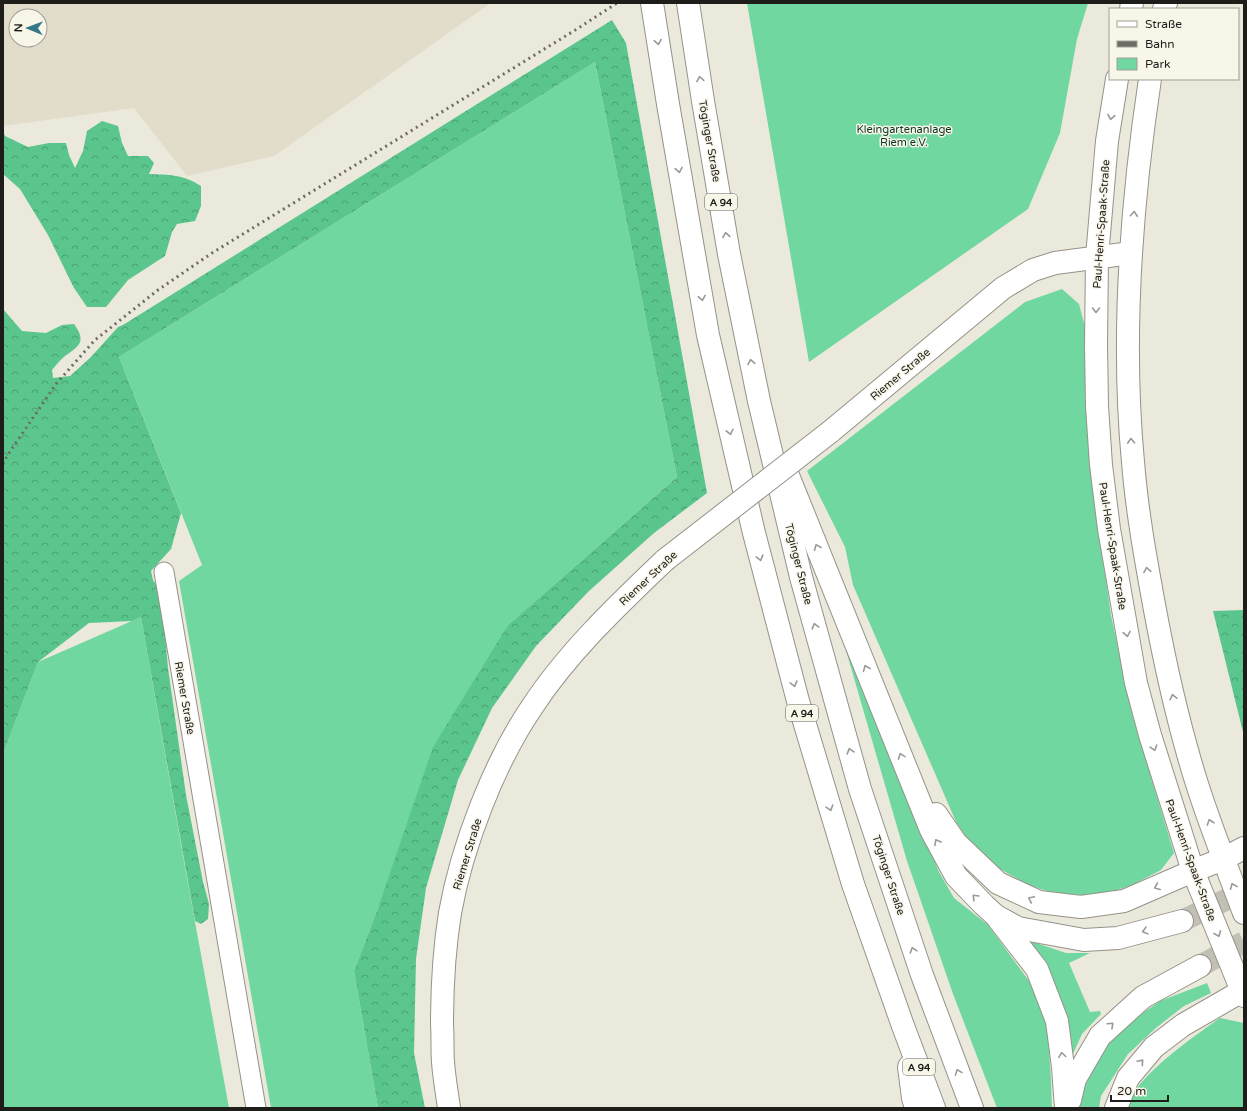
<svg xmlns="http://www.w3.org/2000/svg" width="1247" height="1111" viewBox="0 0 1247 1111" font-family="'Varela Round',sans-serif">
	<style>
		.built { fill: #e2ddca; fill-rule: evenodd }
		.green { fill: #71d7a0 }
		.forest { fill: url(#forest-crowns) }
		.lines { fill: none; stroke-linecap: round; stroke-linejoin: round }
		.motorway-tunnel { stroke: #c2bfb5; stroke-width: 22; stroke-dasharray: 22 11; stroke-linecap: butt }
		.minor-casing { stroke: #959288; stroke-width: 21 }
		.tertiary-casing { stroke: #959288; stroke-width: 24 }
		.secondary-casing { stroke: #959288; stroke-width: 24 }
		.motorway-casing { stroke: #959288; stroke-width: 24 }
		.minor { stroke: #fff; stroke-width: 19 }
		.tertiary { stroke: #fff; stroke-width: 22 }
		.secondary { stroke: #fff; stroke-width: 22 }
		.motorway { stroke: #fff; stroke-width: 22 }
		.rail { stroke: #6e6b64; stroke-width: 3; stroke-dasharray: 2 4; stroke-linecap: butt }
		.tertiary-bridge-casing { stroke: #959288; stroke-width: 24; stroke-linecap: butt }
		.tertiary-bridge { stroke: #fff; stroke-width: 22 }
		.oneway { stroke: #9a9998 }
		.labels { text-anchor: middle; stroke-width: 3; stroke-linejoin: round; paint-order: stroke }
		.shield { fill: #f8f5e9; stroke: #605e57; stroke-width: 1 }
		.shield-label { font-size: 10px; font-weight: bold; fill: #1f1d19 }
		.park-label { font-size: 11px; fill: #083822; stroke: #f8f5e9 }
		.street-label { font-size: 11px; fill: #1f1d19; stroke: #f8f5e9 }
	</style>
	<defs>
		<pattern id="forest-crowns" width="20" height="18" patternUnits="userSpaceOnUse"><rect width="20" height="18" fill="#5ac68e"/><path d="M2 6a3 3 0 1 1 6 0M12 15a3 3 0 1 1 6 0" fill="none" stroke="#4aa073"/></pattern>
	</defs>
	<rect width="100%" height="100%" fill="#ebe8dc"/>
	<path class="built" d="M 3,3 L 491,3 L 274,156 L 187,176 L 134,108 L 3,126 ZM 16,16 L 40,16 L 40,40 L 16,40 Z"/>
	<g class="green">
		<path d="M 747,3 L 1088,3 L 1077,39 L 1060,133 L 1028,209 L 809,362 Z"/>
		<path d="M 595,62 L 677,477 L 508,625 L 378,908 L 354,971 L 378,1108 L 271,1108 L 179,581 L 202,565 L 119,357 Z"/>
		<path d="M 1062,289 L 1079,304 L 1086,331 L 1085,369 L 1095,502 L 1111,615 L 1133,718 L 1174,853 L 1161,870 L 1132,885 L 1103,895 L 1082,895 L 1053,893 L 1029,885 L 1000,869 L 974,848 L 957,824 L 853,585 L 845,547 L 807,471 L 1025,302 Z"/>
		<path d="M 141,617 L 185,867 L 229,1108 L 3,1108 L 3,754 L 38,662 Z"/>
		<path d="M 843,633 L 939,872 L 954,898 L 988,925 L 1032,985 L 1047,1023 L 1051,1078 L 1052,1108 L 997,1108 L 953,994 L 907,861 L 845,647 Z"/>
		<path d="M 1024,939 L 1066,953 L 1090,953 L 1069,963 L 1090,1012 L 1100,1011 L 1101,1014 L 1082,1034 L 1071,1058 L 1069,1029 L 1057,990 Z"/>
		<path d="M 1207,983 L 1211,993 L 1184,1006 L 1157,1027 L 1128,1054 L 1101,1096 L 1099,1108 L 1079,1108 L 1085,1086 L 1101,1053 L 1123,1027 L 1160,1001 Z"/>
		<path d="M 1220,1018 L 1244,1023 L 1244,1108 L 1126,1108 C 1135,1077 1193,1037 1220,1018 Z"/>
	</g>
	<g class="forest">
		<path d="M 612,20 L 626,43 L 707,493 L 654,533 L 589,591 L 536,646 L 492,708 L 458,780 L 426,888 L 416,959 L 414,1053 L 425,1108 L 378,1108 L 354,971 L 378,908 L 433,747 L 508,625 L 677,477 L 595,62 L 119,357 L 181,513 L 171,549 L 151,571 L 153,580 L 161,592 L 168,668 L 186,795 L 203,882 L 209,904 L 208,919 L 201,924 L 195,921 L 141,617 L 132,621 L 89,623 L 38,662 L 3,754 L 3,309 L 22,331 L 46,333 L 62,325 L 74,324 C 87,342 79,346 65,356 C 60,360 56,365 52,370 L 53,378 L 70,376 L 91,357 L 118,327 L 123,325 Z"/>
		<path d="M 102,121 L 118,126 L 122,143 L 128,156 L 148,156 L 154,163 L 149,174 C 170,175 182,174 201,186 L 201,206 L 195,221 L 177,224 L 172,232 L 165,256 L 128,280 L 106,307 L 87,307 L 74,288 L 48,235 L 20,189 L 3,174 L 3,130 L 5,136 L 28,147 L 49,143 L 66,143 L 69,155 L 75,168 L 83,151 L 87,131 Z"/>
		<path d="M 1244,610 L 1244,736 L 1213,611 Z"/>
	</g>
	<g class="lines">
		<g class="motorway-tunnel">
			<path d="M 1182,921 L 1244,891"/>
			<path d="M 1200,966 L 1244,942"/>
		</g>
		<g class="minor-casing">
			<path id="minor" d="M 164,572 L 256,1108"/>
		</g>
		<g class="tertiary-casing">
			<g id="tertiary">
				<path d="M 830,432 L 1003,288 L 1033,270 L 1055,263 L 1131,253"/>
				<path d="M 449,1108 C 447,1093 444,1077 443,1062 C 442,1050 443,1037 442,1025 C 442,987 444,950 450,913 C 462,846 494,763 532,707 C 568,652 618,605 665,560"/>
			</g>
		</g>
		<g class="secondary-casing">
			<g id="secondary">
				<path d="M 1131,9 L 1132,3"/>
				<path d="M 1164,9 L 1166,3"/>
				<path d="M 1117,79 L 1107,141 L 1097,257 L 1096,345 L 1097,406 L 1101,465 L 1109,529 L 1136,683 L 1150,735 L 1193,871 L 1244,996"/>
				<path d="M 1150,79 C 1131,205 1121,335 1133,462 C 1137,512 1146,561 1155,610 C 1166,669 1179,727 1197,784 C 1211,828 1228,870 1244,913"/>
				<path d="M 1193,871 L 1223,859 L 1244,848"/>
			</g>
		</g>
		<g class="motorway-casing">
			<g id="motorway">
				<path d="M 652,3 L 668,104 L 708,335 L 754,533 L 798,701 L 853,884 L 903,1026 L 934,1108"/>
				<path d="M 688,3 L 703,101 L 729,254 L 759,401 L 801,577 L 860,789 L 922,975 L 972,1108"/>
				<path d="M 787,473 L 931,830 L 956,876 L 984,905 L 996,916 L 1018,928 L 1084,940 L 1118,938 L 1182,921"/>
				<path d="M 936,814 L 956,843 L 998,883 L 1039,902 L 1081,907 L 1124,901 L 1193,871"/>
				<path d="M 999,920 L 1037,969 L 1057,1021 L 1063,1067 L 1066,1108"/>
				<path d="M 909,1067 L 913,1098 L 916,1108"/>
				<path d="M 1070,1100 L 1075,1079 L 1100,1036 L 1143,997 L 1200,966"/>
				<path d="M 1116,1108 L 1128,1078 L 1154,1047 L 1183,1025 L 1242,991"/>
			</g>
		</g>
		<use href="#minor" class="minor"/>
		<use href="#tertiary" class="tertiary"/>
		<use href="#secondary" class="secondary"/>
		<use href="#motorway" class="motorway"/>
		<path class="rail" d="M 3,464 L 7,456 L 56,384 L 95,340 L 158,290 L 212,253 L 577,29 L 617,3"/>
		<g class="tertiary-bridge-casing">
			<path id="tertiary-bridge" d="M 665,560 L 830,432"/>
		</g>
		<use href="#tertiary-bridge" class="tertiary-bridge"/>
	</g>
	<defs><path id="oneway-chevron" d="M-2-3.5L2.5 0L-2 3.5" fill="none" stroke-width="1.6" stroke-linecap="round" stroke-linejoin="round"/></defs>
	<g class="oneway">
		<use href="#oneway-chevron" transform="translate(658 42) rotate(81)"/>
		<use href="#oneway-chevron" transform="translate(700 79) rotate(-99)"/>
		<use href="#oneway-chevron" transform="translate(1111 117) rotate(100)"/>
		<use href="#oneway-chevron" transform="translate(679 170) rotate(80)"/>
		<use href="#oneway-chevron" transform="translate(1134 214) rotate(-85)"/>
		<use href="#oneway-chevron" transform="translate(726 235) rotate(-100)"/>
		<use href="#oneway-chevron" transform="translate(702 298) rotate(80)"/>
		<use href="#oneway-chevron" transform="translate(1096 310) rotate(91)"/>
		<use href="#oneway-chevron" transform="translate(751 362) rotate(-101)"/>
		<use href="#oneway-chevron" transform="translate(730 432) rotate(77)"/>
		<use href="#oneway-chevron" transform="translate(1131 441) rotate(-93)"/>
		<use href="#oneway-chevron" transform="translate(817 547) rotate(-112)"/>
		<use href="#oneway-chevron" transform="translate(760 558) rotate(75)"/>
		<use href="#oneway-chevron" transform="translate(1147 570) rotate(-99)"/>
		<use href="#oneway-chevron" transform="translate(815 626) rotate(-105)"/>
		<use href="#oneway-chevron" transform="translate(1127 634) rotate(80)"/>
		<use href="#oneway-chevron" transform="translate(866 668) rotate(-112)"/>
		<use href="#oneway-chevron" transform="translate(794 684) rotate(75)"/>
		<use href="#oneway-chevron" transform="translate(1173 697) rotate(-103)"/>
		<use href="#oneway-chevron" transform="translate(1154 748) rotate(73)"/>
		<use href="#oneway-chevron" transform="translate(850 751) rotate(-106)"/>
		<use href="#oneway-chevron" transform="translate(901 756) rotate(-111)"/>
		<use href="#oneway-chevron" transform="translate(830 808) rotate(73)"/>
		<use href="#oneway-chevron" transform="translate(1210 822) rotate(-109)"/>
		<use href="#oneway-chevron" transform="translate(937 842) rotate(-119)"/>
		<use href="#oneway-chevron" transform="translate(1233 886) rotate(-112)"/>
		<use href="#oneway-chevron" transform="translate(1157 887) rotate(157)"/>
		<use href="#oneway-chevron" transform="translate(975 897) rotate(-135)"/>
		<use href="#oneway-chevron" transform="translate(1031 899) rotate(-155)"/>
		<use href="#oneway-chevron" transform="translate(1145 931) rotate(165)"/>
		<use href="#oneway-chevron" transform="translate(1218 934) rotate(68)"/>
		<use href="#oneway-chevron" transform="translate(913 950) rotate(-108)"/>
		<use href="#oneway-chevron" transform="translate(1111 1025) rotate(-43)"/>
		<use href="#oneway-chevron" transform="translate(1062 1055) rotate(-98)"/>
		<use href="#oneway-chevron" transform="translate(1141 1062) rotate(-49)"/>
		<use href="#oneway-chevron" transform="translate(958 1072) rotate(-111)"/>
	</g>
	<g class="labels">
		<g class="shield">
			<rect x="705" y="194" width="32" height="16" rx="3"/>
			<rect x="786" y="705" width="32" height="16" rx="3"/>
			<rect x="903" y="1059" width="32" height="16" rx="3"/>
		</g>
		<g class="shield-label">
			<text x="721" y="206">A 94</text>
			<text x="802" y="717">A 94</text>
			<text x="919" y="1071">A 94</text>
		</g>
		<g class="park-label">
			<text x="904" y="133">Kleingartenanlage<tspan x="904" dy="13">Riem e.V.</tspan></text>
		</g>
		<g class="street-label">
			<text transform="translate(710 141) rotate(80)" y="4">Töginger Straße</text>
			<text transform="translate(1101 224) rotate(-86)" y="4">Paul-Henri-Spaak-Straße</text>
			<text transform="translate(900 374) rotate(-40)" y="4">Riemer Straße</text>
			<text transform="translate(1113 546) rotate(81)" y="4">Paul-Henri-Spaak-Straße</text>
			<text transform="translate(799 564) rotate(76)" y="4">Töginger Straße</text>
			<text transform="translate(648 578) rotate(-43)" y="4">Riemer Straße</text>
			<text transform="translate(185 698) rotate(80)" y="4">Riemer Straße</text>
			<text transform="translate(467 854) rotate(-73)" y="4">Riemer Straße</text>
			<text transform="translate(1191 860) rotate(70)" y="4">Paul-Henri-Spaak-Straße</text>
			<text transform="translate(889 875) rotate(72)" y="4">Töginger Straße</text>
		</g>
	</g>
	<rect width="1247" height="1111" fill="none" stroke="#1f1d19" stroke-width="8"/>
	<rect x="1109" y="8" width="130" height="72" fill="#f8f5e9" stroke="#a19f96"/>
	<rect x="1117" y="21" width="20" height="6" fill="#ffffff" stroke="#a19f96"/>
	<text x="1145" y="28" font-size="12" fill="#1f1d19">Straße</text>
	<rect x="1117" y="41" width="20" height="6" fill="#6e6b64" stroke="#a19f96"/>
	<text x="1145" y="48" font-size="12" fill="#1f1d19">Bahn</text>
	<rect x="1117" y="58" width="20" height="12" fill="#71d7a0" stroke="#a19f96"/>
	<text x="1145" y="68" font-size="12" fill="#1f1d19">Park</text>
	<g transform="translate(28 28) rotate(271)"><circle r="19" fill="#f8f5e9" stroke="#a19f96"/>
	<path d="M0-3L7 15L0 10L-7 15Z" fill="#357989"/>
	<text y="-6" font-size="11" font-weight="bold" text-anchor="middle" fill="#1f1d19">N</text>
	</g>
	<path d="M1111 1095v6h57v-6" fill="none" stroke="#1f1d19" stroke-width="2"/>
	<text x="1117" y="1095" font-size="12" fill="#1f1d19" stroke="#f8f5e9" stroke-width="3" paint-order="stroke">20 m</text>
</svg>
